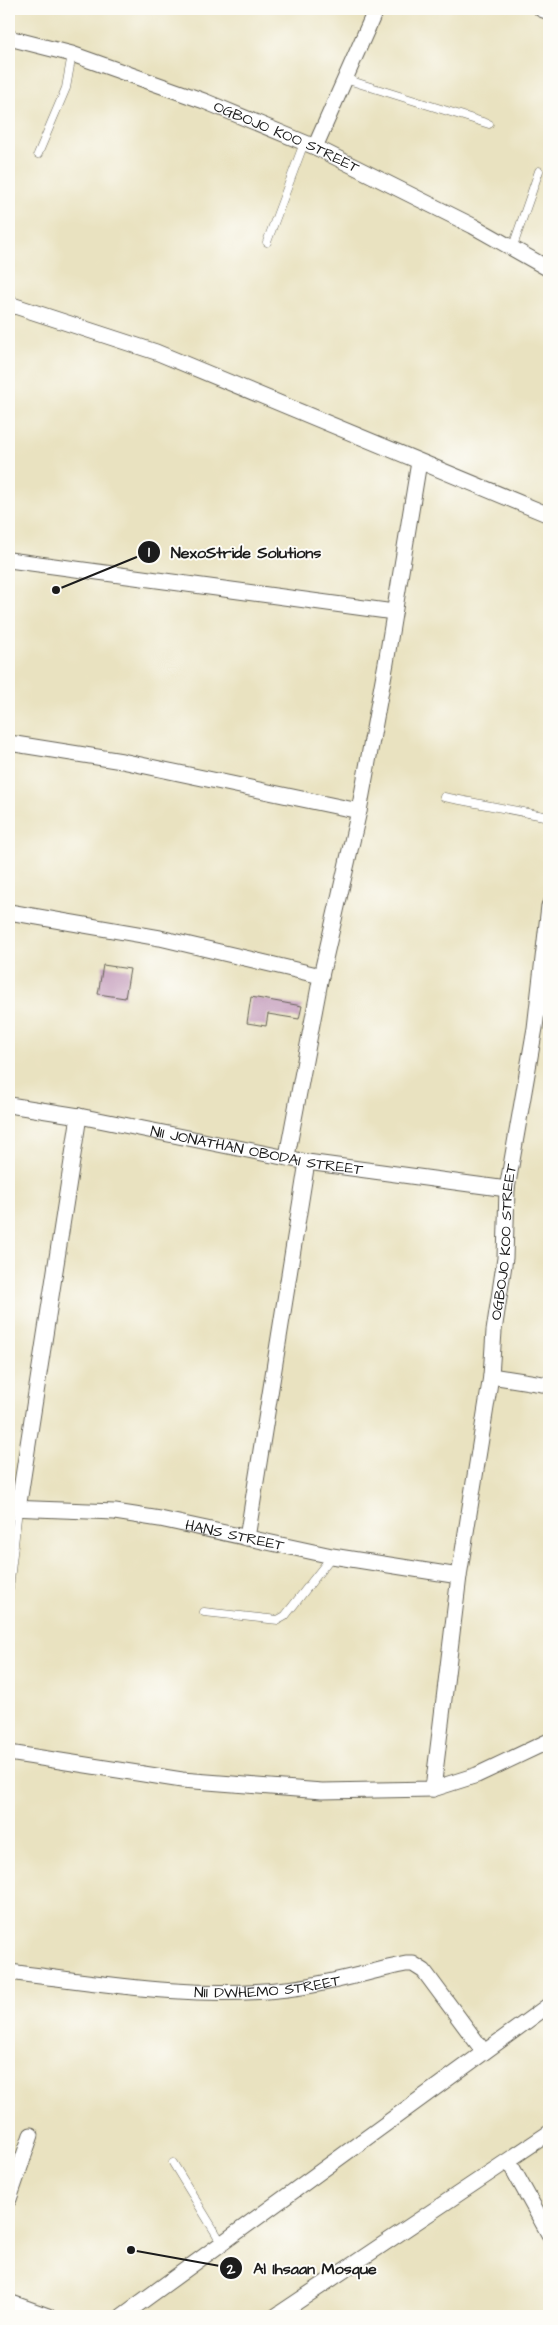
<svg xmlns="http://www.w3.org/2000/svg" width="558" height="2325" viewBox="0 0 558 2325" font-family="'Architects Daughter',sans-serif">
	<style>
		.building { fill: #c198b9 }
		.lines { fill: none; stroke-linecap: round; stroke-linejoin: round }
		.lane-casing { stroke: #646155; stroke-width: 9 }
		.street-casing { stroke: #646155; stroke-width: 17 }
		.lane { stroke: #fff; stroke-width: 8 }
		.street { stroke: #fff; stroke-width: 15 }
		.labels { text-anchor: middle; stroke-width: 4; stroke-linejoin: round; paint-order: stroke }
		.street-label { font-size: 15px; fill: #1c1c1c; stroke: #fdfcf7 }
		.leader { fill: none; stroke: #1c1c1c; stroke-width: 2 }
		.callout-dot { fill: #1c1c1c; stroke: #fdfcf7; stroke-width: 2 }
		.mark-label { font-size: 15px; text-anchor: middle; font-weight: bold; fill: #fff }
		.callout-label { font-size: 16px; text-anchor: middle; font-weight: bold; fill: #1c1c1c; stroke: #fdfcf7; stroke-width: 4; stroke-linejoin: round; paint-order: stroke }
	</style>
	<rect width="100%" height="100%" fill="#fdfcf7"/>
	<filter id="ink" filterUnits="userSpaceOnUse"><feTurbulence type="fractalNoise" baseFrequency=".02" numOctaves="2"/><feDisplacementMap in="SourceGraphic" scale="10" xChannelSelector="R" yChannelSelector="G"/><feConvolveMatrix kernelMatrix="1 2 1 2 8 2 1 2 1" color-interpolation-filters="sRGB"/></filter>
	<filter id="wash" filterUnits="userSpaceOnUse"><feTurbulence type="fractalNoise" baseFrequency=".0096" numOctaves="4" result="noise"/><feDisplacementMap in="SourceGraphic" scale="20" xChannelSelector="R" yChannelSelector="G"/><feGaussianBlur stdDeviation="1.12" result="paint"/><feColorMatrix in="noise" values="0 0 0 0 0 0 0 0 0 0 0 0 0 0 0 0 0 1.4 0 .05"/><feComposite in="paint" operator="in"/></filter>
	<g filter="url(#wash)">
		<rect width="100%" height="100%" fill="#e9e2c0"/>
		<g id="blocks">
			<g class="building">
				<path d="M 103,965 L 130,969 L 125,998 L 98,994 Z"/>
				<path d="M 251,997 L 302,1006 L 299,1019 L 268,1014 L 266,1026 L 247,1023 Z"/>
			</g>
		</g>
	</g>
	<g filter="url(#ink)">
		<use href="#blocks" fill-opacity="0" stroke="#646155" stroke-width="1"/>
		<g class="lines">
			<g class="lane-casing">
				<g id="lane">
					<path d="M 345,79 L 489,124"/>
					<path d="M 38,154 L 66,88 L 72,54"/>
					<path d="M 267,242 L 304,143"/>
					<path d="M 512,249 L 539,171"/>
					<path d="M 444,797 L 549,817"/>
					<path d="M 9,1589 L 18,1509"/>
					<path d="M 204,1612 L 278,1620 L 285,1616 L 332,1556"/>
					<path d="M 173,2163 L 223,2245"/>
				</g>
			</g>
			<g class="street-casing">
				<g id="street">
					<path d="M 541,9 L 549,12"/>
					<path id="s1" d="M 9,38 L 72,54 L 204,101 L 315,147 L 473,226 L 549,269"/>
					<path d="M 315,147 L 376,9"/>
					<path d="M 9,304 L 156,352 L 549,515"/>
					<path d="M 9,560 L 394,612"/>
					<path d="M 9,743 L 122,761 L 359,811"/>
					<path d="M 9,912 L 160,938 L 321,976"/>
					<path id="s2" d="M 9,1105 L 79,1116 L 307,1162 L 507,1189"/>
					<path d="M 287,1156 L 321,976 L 359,811 L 386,663 L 419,462"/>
					<path d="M 491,1376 L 549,1385"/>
					<path id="s3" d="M 9,1508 L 115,1512 L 160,1519 L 332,1556 L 459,1576"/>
					<path d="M 18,1509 L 79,1116"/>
					<path d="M 247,1538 L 307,1162"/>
					<path d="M 9,1753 L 182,1780 L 322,1791 L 433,1789 L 477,1775 L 549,1741"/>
					<path id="s4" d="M 433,1789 L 459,1576 L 491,1376 L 494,1331 L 505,1258 L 507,1189 L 535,1028 L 549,906"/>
					<path id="s5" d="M 9,1972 C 100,1983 194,2000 287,1989 C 326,1985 367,1972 406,1964 L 413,1964 L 424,1971 L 484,2052"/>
					<path d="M 509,2162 L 549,2234"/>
					<path d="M 9,2199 L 31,2135"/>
					<path d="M 9,2302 L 48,2316"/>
					<path d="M 122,2316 L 549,2005"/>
					<path d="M 276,2316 L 549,2133"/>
				</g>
			</g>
			<use href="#lane" class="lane"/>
			<use href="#street" class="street"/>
		</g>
	</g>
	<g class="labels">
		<g class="street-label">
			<text dy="5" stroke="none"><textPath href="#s1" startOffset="295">OGBOJO KOO STREET</textPath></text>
			<text dy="5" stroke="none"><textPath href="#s2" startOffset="252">NII JONATHAN OBODAI STREET</textPath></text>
			<text dy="5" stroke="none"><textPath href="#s4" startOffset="552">OGBOJO KOO STREET</textPath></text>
			<text dy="5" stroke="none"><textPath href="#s3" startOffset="228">HANS STREET</textPath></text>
			<text dy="5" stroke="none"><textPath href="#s5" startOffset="260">NII DWHEMO STREET</textPath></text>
		</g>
	</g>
	<path class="leader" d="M56 590L149 552M131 2250L231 2268"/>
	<g class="callout-dot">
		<circle cx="56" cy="590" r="5"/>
		<circle cx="131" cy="2250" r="5"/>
		<circle cx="149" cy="552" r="12"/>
		<circle cx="231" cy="2268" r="12"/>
	</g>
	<g class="mark-label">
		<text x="149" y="557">1</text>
		<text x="231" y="2274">2</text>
	</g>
	<g class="callout-label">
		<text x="246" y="558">NexoStride Solutions</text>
		<text x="315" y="2274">Al Ihsaan Mosque</text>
	</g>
	<rect width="558" height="2325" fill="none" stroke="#fdfcf7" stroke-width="30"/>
</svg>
